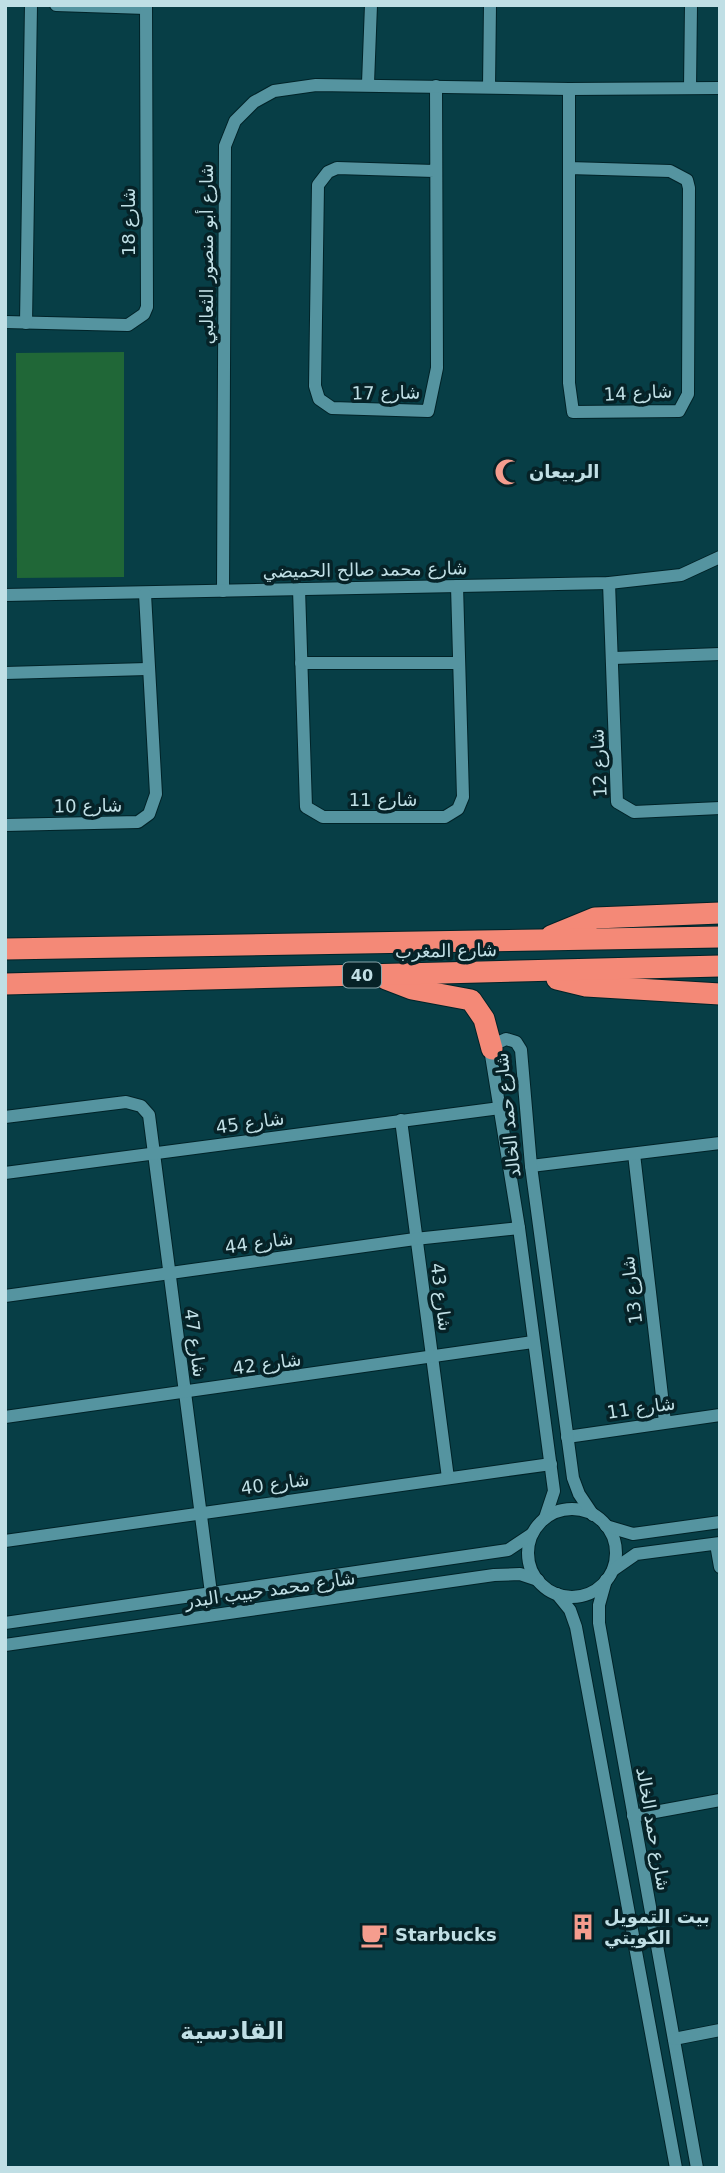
<svg xmlns="http://www.w3.org/2000/svg" width="725" height="2173" viewBox="0 0 725 2173" font-family="'DejaVu Sans',Cairo,sans-serif">
	<style>
		.green { fill: #206737 }
		.lines { fill: none; stroke-linecap: round; stroke-linejoin: round }
		.minor-casing { stroke: #002328; stroke-width: 14 }
		.highway-casing { stroke: #002328; stroke-width: 23 }
		.minor { stroke: #5594a0; stroke-width: 12 }
		.highway { stroke: #f48977; stroke-width: 21 }
		.labels { text-anchor: middle; stroke-width: 7; stroke-linejoin: round; paint-order: stroke }
		.shield { fill: #062227; stroke: #88a6ac; stroke-width: 2 }
		.shield-label { font-size: 16px; font-weight: bold; fill: #c0dfe5 }
		.street-label { font-size: 18px; fill: #c0dfe5; stroke: #062227 }
		.poi-label { font-size: 18px; font-weight: bold; fill: #c0dfe5; stroke: #062227; text-anchor: start }
		.district-label { font-size: 24px; font-weight: bold; fill: #c0dfe5; stroke: #062227 }
	</style>
	<rect width="100%" height="100%" fill="#073e46"/>
	<path class="green" d="M 124,352 L 124,577 L 17,578 L 16,353 Z"/>
	<g class="lines">
		<g class="minor-casing">
			<g id="minor">
				<path d="M 56,5 L 146,8"/>
				<path d="M 368,83 L 371,5"/>
				<path d="M 489,87 L 490,5"/>
				<path d="M 690,88 L 691,5"/>
				<path d="M 569,168 L 670,171 L 687,180 L 689,188 L 688,394 L 679,411 L 573,412 L 569,383 L 569,89"/>
				<path d="M 434,171 L 337,168 L 328,172 L 318,185 L 315,386 L 319,399 L 332,408 L 428,411 L 437,368 L 436,86"/>
				<path d="M 5,322 L 128,325 L 144,314 L 147,307 L 146,5"/>
				<path d="M 26,323 L 31,5"/>
				<path d="M 609,583 L 617,802 L 634,812 L 720,808"/>
				<path d="M 299,589 L 306,807 L 323,817 L 445,817 L 458,809 L 463,797 L 457,586"/>
				<path d="M 223,591 L 225,146 L 235,121 L 254,102 L 274,91 L 316,85 L 569,89 L 720,88"/>
				<path d="M 5,595 L 609,583 L 681,575 L 720,557"/>
				<path d="M 614,658 L 720,654"/>
				<path d="M 301,663 L 458,663"/>
				<path d="M 5,673 L 147,669"/>
				<path d="M 5,825 L 138,822 L 149,814 L 156,794 L 145,594"/>
				<path d="M 5,1117 L 126,1102 L 141,1106 L 149,1115 L 211,1593"/>
				<path d="M 401,1120 L 448,1478"/>
				<path d="M 634,1154 L 665,1422"/>
				<path d="M 531,1166 L 720,1143"/>
				<path d="M 5,1173 L 500,1108"/>
				<path d="M 5,1296 L 415,1239 L 519,1228"/>
				<path d="M 5,1417 L 533,1342"/>
				<path d="M 567,1437 L 720,1415"/>
				<circle cx="572" cy="1553" r="44"/>
				<path d="M 545,1518 L 554,1491 L 519,1228 L 491,1055 L 495,1044 L 506,1039 L 516,1042 L 521,1050 L 531,1166 L 573,1478 L 579,1494 L 593,1515"/>
				<path d="M 606,1526 L 633,1534 L 720,1522"/>
				<path d="M 5,1541 L 551,1464"/>
				<path d="M 716,1544 L 720,1567"/>
				<path d="M 613,1570 L 636,1554 L 720,1543"/>
				<path d="M 606,1580 L 599,1605 L 599,1623 L 697,2168"/>
				<path d="M 557,1594 L 570,1610 L 576,1627 L 676,2168"/>
				<path d="M 5,1623 L 508,1550 L 532,1534"/>
				<path d="M 5,1645 L 494,1575 L 520,1574 L 538,1580"/>
				<path d="M 633,1816 L 720,1800"/>
				<path d="M 674,2039 L 720,2030"/>
			</g>
		</g>
		<g class="highway-casing">
			<g id="highway">
				<path d="M 551,936 L 595,918 L 720,913"/>
				<path d="M 5,949 L 720,937"/>
				<path d="M 386,979 L 412,989 L 471,1000 L 484,1019 L 492,1049"/>
				<path d="M 557,979 L 586,986 L 720,994"/>
				<path d="M 5,984 L 720,966"/>
			</g>
		</g>
		<use href="#minor" class="minor"/>
		<use href="#highway" class="highway"/>
	</g>
	<defs>
		<g id="mosque-bare" transform="scale(2.1)"><path d="M3.5-4.9A6 6 0 1 0 3.5 4.9A5 5 0 1 1 3.5-4.9Z" fill="#f59d8e" stroke="#062227" stroke-width="2.5" paint-order="stroke"/></g>
		<g id="building-bare" transform="scale(2.1)"><path d="M-4-6H4V6H1V3H-1V6H-4ZM-2.5-4.3h1.7v1.8h-1.7ZM.8-4.3h1.7v1.8H.8ZM-2.5-1h1.7V.8h-1.7ZM.8-1h1.7V.8H.8Z" fill="#f59d8e" stroke="#062227" stroke-width="2.5" paint-order="stroke"/></g>
		<g id="cafe-bare" transform="scale(2.1)"><path d="M-5.5-4.5H6V0H3Q3 3.5 0 3.5H-2.5Q-5.5 3.5-5.5 0ZM3-3.2v2h1.7v-2ZM-6 4.5H4V6H-6Z" fill="#f59d8e" stroke="#062227" stroke-width="2.5" paint-order="stroke"/></g>
	</defs>
	<g fill-rule="evenodd">
		<use href="#mosque-bare" x="508" y="472"/>
		<use href="#building-bare" x="583" y="1927"/>
		<use href="#cafe-bare" x="374" y="1935"/>
	</g>
	<g class="labels">
		<rect class="shield" x="343" y="962.5" width="38" height="25" rx="5"/>
		<g class="shield-label">
			<text x="362" y="981">40</text>
		</g>
		<g class="street-label">
			<text transform="translate(129 222) rotate(-90)" y="6">شارع 18</text>
			<text transform="translate(207 254) rotate(-90)" y="6">شارع أبو منصور الثعالبي</text>
			<text transform="translate(386 393) rotate(-1)" y="6">شارع 17</text>
			<text transform="translate(638 393) rotate(-3)" y="6">شارع 14</text>
			<text transform="translate(365 570) rotate(-1)" y="6">شارع محمد صالح الحميضي</text>
			<text transform="translate(599 763) rotate(-93)" y="6">شارع 12</text>
			<text x="383" y="806">شارع 11</text>
			<text transform="translate(88 806) rotate(-1)" y="6">شارع 10</text>
			<text transform="translate(446 951) rotate(-1)" y="6">شارع المغرب</text>
			<text transform="translate(508 1115) rotate(-96)" y="6">شارع حمد الخالد</text>
			<text transform="translate(250 1123) rotate(-8)" y="6">شارع 45</text>
			<text transform="translate(259 1243) rotate(-8)" y="6">شارع 44</text>
			<text transform="translate(632 1290) rotate(-97)" y="6">شارع 13</text>
			<text transform="translate(441 1297) rotate(83)" y="6">شارع 43</text>
			<text transform="translate(195 1343) rotate(82)" y="6">شارع 47</text>
			<text transform="translate(267 1364) rotate(-8)" y="6">شارع 42</text>
			<text transform="translate(641 1408) rotate(-8)" y="6">شارع 11</text>
			<text transform="translate(275 1484) rotate(-8)" y="6">شارع 40</text>
			<text transform="translate(270 1590) rotate(-8)" y="6">شارع محمد حبيب البدر</text>
			<text transform="translate(653 1829) rotate(80)" y="6">شارع حمد الخالد</text>
		</g>
		<g class="poi-label">
			<text x="529" y="478">الربيعان</text>
			<text x="604" y="1923">بيت التمويل<tspan x="604" dy="21">الكويتي</tspan></text>
			<text x="395" y="1941">Starbucks</text>
		</g>
		<g class="district-label">
			<text x="232" y="2039">القادسية</text>
		</g>
	</g>
	<rect width="725" height="2173" fill="none" stroke="#c0dfe5" stroke-width="14"/>
</svg>
